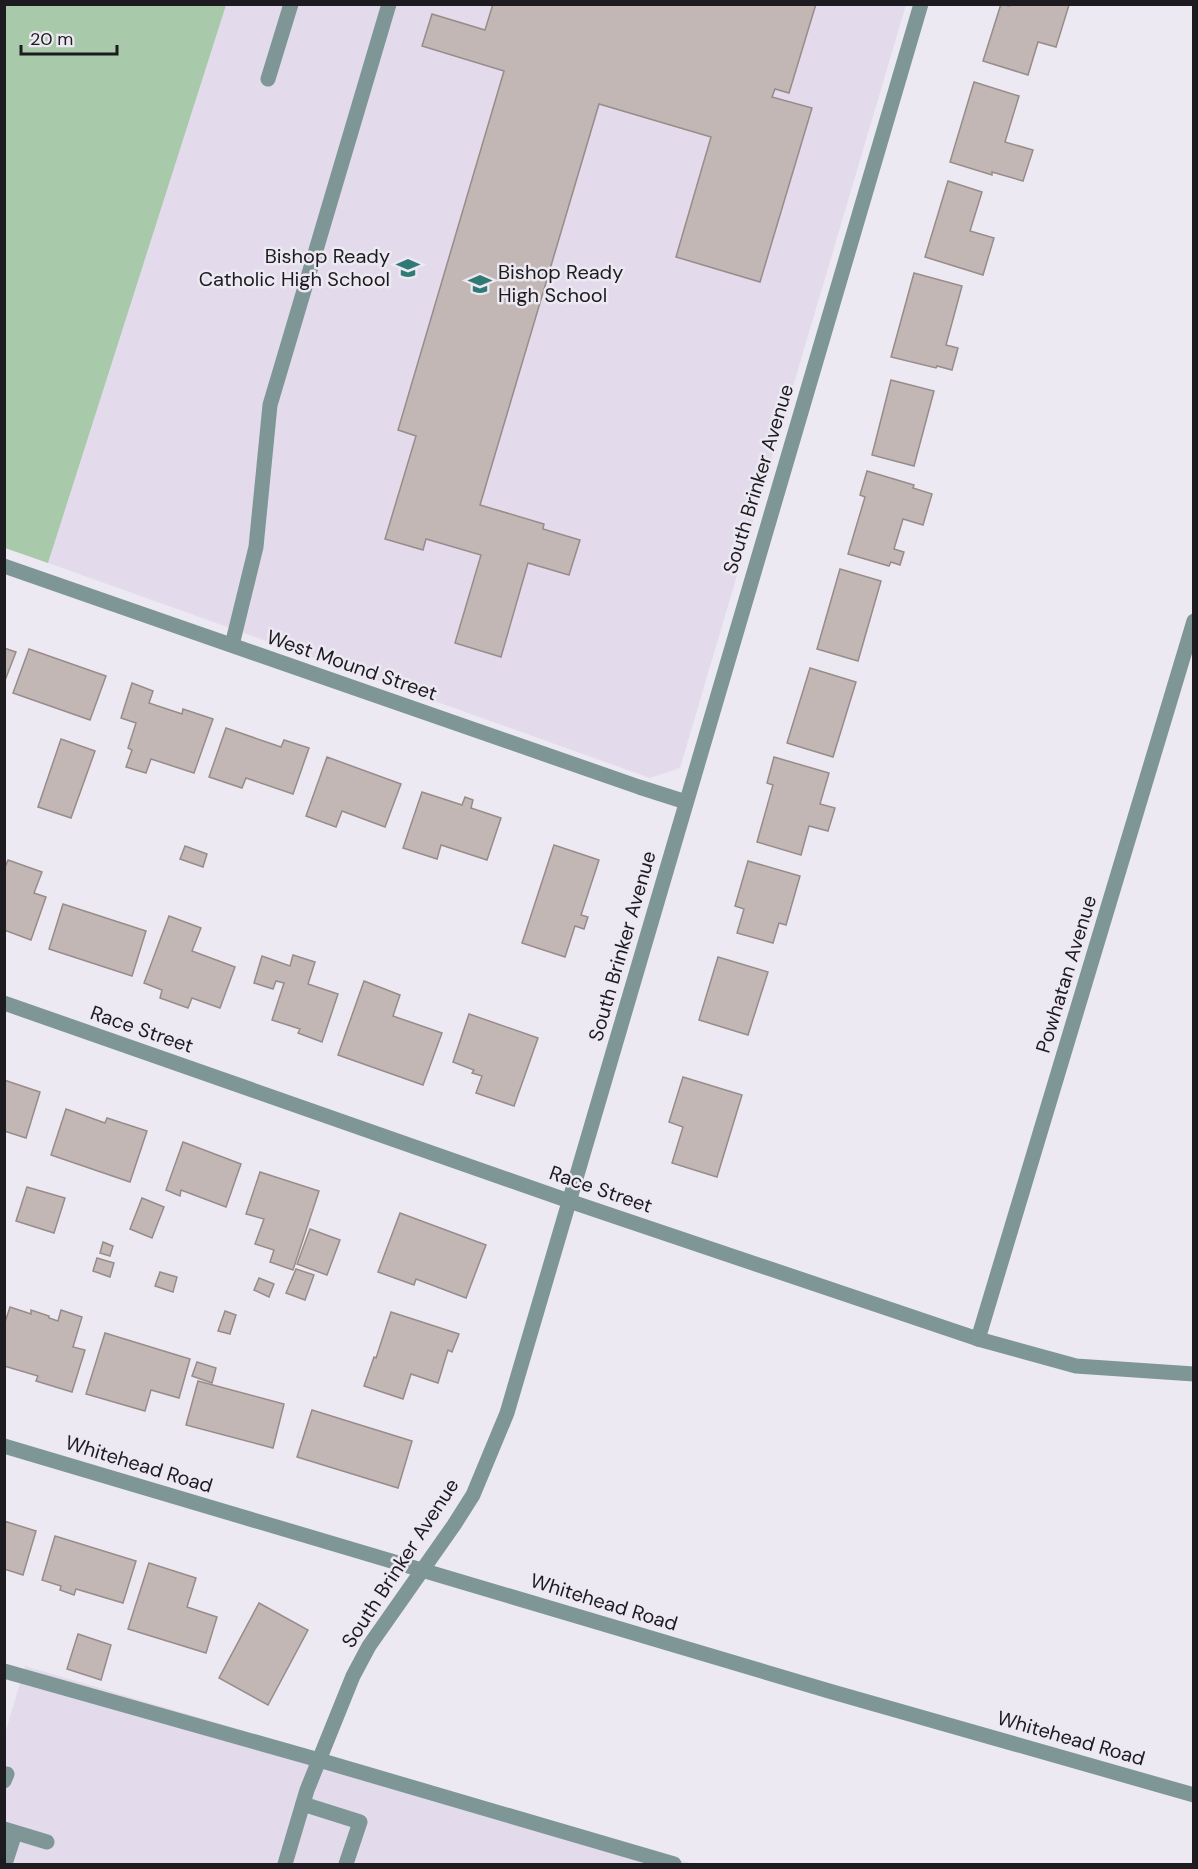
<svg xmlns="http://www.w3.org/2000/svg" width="1198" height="1869" viewBox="0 0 1198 1869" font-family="'DM Sans',sans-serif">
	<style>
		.built { fill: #e3dbec }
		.green { fill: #a9c9ab }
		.building { fill: #c2b7b5; stroke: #978c8a; stroke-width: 1.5 }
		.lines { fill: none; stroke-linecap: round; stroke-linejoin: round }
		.service { stroke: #7f9696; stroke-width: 15 }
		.minor { stroke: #7f9696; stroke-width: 15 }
		.labels { text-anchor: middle; stroke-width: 5; stroke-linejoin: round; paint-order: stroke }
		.poi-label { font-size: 20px; fill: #1d1b1f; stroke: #ede9f2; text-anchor: end }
		.street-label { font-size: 20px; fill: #1d1b1f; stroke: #ede9f2 }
	</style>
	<rect width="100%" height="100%" fill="#ede9f2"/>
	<g class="built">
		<path d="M 5,5 L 906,5 L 680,768 L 650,778 L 48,563 L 52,549 Z"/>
		<path d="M 25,1666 L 694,1864 L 5,1864 L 4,1737 Z"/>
	</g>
	<path class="green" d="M 5,4 L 226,5 L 48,563 L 5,548 Z"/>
	<g class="building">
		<path d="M 493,4 L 816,4 L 789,93 L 775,89 L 772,97 L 812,108 L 760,282 L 676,257 L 711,137 L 599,104 L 480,505 L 544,524 L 543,529 L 580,540 L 569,575 L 528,563 L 501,657 L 455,643 L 481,555 L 426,539 L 423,550 L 385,539 L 416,436 L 398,430 L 504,71 L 422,46 L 432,14 L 485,30 Z"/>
		<path d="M 1001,4 L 1009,6 L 1010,4 L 1069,5 L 1056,47 L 1038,42 L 1028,75 L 983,61 Z"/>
		<path d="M 974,82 L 1019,96 L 1005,142 L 1033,150 L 1023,181 L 992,172 L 992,175 L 950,162 Z"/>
		<path d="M 948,181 L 982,192 L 970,231 L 994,238 L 983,275 L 925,257 Z"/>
		<path d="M 914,273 L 962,286 L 946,345 L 958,348 L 952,370 L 937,366 L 936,368 L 891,357 Z"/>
		<path d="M 891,380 L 934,391 L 914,466 L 872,455 Z"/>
		<path d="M 867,471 L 914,485 L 913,488 L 932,494 L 923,525 L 903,519 L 894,549 L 904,552 L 900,565 L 891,562 L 889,566 L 848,554 L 865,497 L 860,495 Z"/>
		<path d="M 840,569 L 881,581 L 858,661 L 817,649 Z"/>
		<path d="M 4,648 L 16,652 L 4,683 Z"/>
		<path d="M 29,649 L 106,676 L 90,720 L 13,693 Z"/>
		<path d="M 810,668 L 856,682 L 833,757 L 787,743 Z"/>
		<path d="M 132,683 L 153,691 L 149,703 L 182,714 L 183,709 L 213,719 L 194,773 L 151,759 L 146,773 L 126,767 L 132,750 L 128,748 L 136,723 L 121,718 Z"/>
		<path d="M 226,728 L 281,747 L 284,740 L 309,748 L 293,794 L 246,778 L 242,788 L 209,777 Z"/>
		<path d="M 61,739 L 95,751 L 71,818 L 38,807 Z"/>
		<path d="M 327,757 L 401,784 L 385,827 L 342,811 L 336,827 L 306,816 Z"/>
		<path d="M 774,757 L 829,773 L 820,804 L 835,808 L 828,831 L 809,826 L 801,855 L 757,842 L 773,785 L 767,783 Z"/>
		<path d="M 422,792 L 462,805 L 465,797 L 473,800 L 471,808 L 501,818 L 487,860 L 441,845 L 437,859 L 403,848 Z"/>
		<path d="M 554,845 L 599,860 L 581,915 L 588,917 L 584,929 L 575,926 L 565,957 L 522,943 Z"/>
		<path d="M 185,846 L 207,854 L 203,867 L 180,859 Z"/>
		<path d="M 8,860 L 42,872 L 34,893 L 46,897 L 31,940 L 4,930 L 4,870 Z"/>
		<path d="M 748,861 L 800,876 L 786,925 L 779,923 L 773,943 L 737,933 L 744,909 L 735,906 Z"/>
		<path d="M 63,904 L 146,931 L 132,976 L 49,949 Z"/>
		<path d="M 169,916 L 201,928 L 192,951 L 235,967 L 220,1008 L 192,998 L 188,1008 L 160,998 L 162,990 L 144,983 Z"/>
		<path d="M 293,955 L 315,962 L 308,984 L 338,994 L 322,1042 L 298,1033 L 300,1029 L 272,1020 L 284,983 L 276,981 L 273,989 L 254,983 L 262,956 L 290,966 Z"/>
		<path d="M 718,957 L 768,972 L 748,1035 L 699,1020 Z"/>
		<path d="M 364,981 L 400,995 L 393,1016 L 442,1033 L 423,1085 L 338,1055 Z"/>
		<path d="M 469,1014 L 538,1038 L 514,1106 L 476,1093 L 482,1076 L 472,1073 L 474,1070 L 453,1062 Z"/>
		<path d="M 683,1077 L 742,1095 L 717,1177 L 672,1163 L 683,1127 L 669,1122 Z"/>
		<path d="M 4,1080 L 40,1092 L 26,1138 L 4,1131 Z"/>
		<path d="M 66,1109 L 105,1123 L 107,1118 L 147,1131 L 130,1182 L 51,1155 Z"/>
		<path d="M 183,1142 L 241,1164 L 226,1207 L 181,1190 L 180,1196 L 166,1190 Z"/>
		<path d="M 260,1172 L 319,1191 L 293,1270 L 270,1262 L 274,1250 L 255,1244 L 264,1219 L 246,1214 Z"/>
		<path d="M 27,1187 L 65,1198 L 54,1233 L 16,1221 Z"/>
		<path d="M 142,1198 L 164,1207 L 152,1238 L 130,1229 Z"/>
		<path d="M 400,1213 L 486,1245 L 466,1298 L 416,1279 L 414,1285 L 378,1272 Z"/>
		<path d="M 310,1229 L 340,1240 L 327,1275 L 297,1264 Z"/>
		<path d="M 103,1242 L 113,1246 L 110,1256 L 100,1253 Z"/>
		<path d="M 97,1258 L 114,1263 L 110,1277 L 93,1271 Z"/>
		<path d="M 296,1269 L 314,1275 L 305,1300 L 286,1293 Z"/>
		<path d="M 160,1272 L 177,1277 L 173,1292 L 155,1286 Z"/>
		<path d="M 259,1278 L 274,1284 L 269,1297 L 254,1290 Z"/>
		<path d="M 10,1307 L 31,1314 L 31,1310 L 49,1316 L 49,1318 L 58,1321 L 61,1310 L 82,1317 L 73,1347 L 85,1350 L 72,1392 L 36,1381 L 38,1376 L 4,1366 L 4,1325 Z"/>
		<path d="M 225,1311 L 236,1315 L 230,1334 L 218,1331 Z"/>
		<path d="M 391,1312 L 459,1334 L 452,1352 L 448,1350 L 438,1383 L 411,1374 L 403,1399 L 364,1386 L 374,1357 L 376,1358 Z"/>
		<path d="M 105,1333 L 190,1359 L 179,1398 L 151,1390 L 145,1411 L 86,1394 Z"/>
		<path d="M 197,1362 L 216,1368 L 212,1383 L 192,1376 Z"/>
		<path d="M 198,1381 L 284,1404 L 273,1448 L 186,1425 Z"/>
		<path d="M 312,1410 L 412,1441 L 398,1488 L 297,1457 Z"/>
		<path d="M 4,1521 L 36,1531 L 23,1575 L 4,1569 Z"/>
		<path d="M 55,1536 L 136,1561 L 123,1603 L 76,1589 L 74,1595 L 60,1590 L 61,1586 L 42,1580 Z"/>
		<path d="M 149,1563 L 196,1578 L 187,1607 L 217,1617 L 206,1653 L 128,1629 Z"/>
		<path d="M 259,1603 L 308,1630 L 268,1705 L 219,1678 Z"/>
		<path d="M 78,1634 L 111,1645 L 101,1680 L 67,1669 Z"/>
	</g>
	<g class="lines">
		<g class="service">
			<path d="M 268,79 L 291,4"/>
			<path d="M 232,645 L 256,547 L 270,405 L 389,4"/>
			<path d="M 4,1671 L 319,1760 L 674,1864"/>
			<path d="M 4,1781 L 7,1774"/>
			<path d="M 303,1804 L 360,1822 L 346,1864"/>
			<path d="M 4,1829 L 47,1842"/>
			<path d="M 5,1864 L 15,1833"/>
		</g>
		<g class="minor">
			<path d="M 4,566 L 639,787 L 686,802"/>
			<path d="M 4,1003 L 569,1201 L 978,1339 L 1076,1366 L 1194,1374"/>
			<path d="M 978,1339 L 1194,621"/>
			<path d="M 4,1446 L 829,1691 L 1194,1795"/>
			<path d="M 285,1864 L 307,1790 L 353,1676 L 369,1646 L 454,1525 L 473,1495 L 507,1413 L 921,4"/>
		</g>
	</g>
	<defs>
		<g id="school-bare" transform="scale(1.8)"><path d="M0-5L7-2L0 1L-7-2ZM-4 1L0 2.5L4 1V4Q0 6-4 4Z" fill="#307975" stroke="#ede9f2" stroke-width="2.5" paint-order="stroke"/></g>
	</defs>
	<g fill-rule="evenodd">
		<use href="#school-bare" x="408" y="268"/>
		<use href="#school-bare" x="480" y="284"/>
	</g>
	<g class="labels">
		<g class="poi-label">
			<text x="390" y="263">Bishop Ready<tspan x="390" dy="23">Catholic High School</tspan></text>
			<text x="498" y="279" text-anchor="start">Bishop Ready<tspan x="498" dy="23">High School</tspan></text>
		</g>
		<g class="street-label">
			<text transform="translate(758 479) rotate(-73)" y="7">South Brinker Avenue</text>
			<text transform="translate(352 665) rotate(19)" y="7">West Mound Street</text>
			<text transform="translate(622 946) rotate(-74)" y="7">South Brinker Avenue</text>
			<text transform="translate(1066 974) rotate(-73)" y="7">Powhatan Avenue</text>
			<text transform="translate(142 1029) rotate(19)" y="7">Race Street</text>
			<text transform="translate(601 1189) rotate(19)" y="7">Race Street</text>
			<text transform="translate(139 1464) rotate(17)" y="7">Whitehead Road</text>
			<text transform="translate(400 1563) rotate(-57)" y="7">South Brinker Avenue</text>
			<text transform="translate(604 1602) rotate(17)" y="7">Whitehead Road</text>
			<text transform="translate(1071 1738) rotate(16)" y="7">Whitehead Road</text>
		</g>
	</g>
	<rect width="1198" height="1869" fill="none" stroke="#1d1b1f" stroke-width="12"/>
	<path d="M21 45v9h96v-9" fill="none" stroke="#1d1b1f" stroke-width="3"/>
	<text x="30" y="45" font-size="18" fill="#1d1b1f" stroke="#ede9f2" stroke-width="4.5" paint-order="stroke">20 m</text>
</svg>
